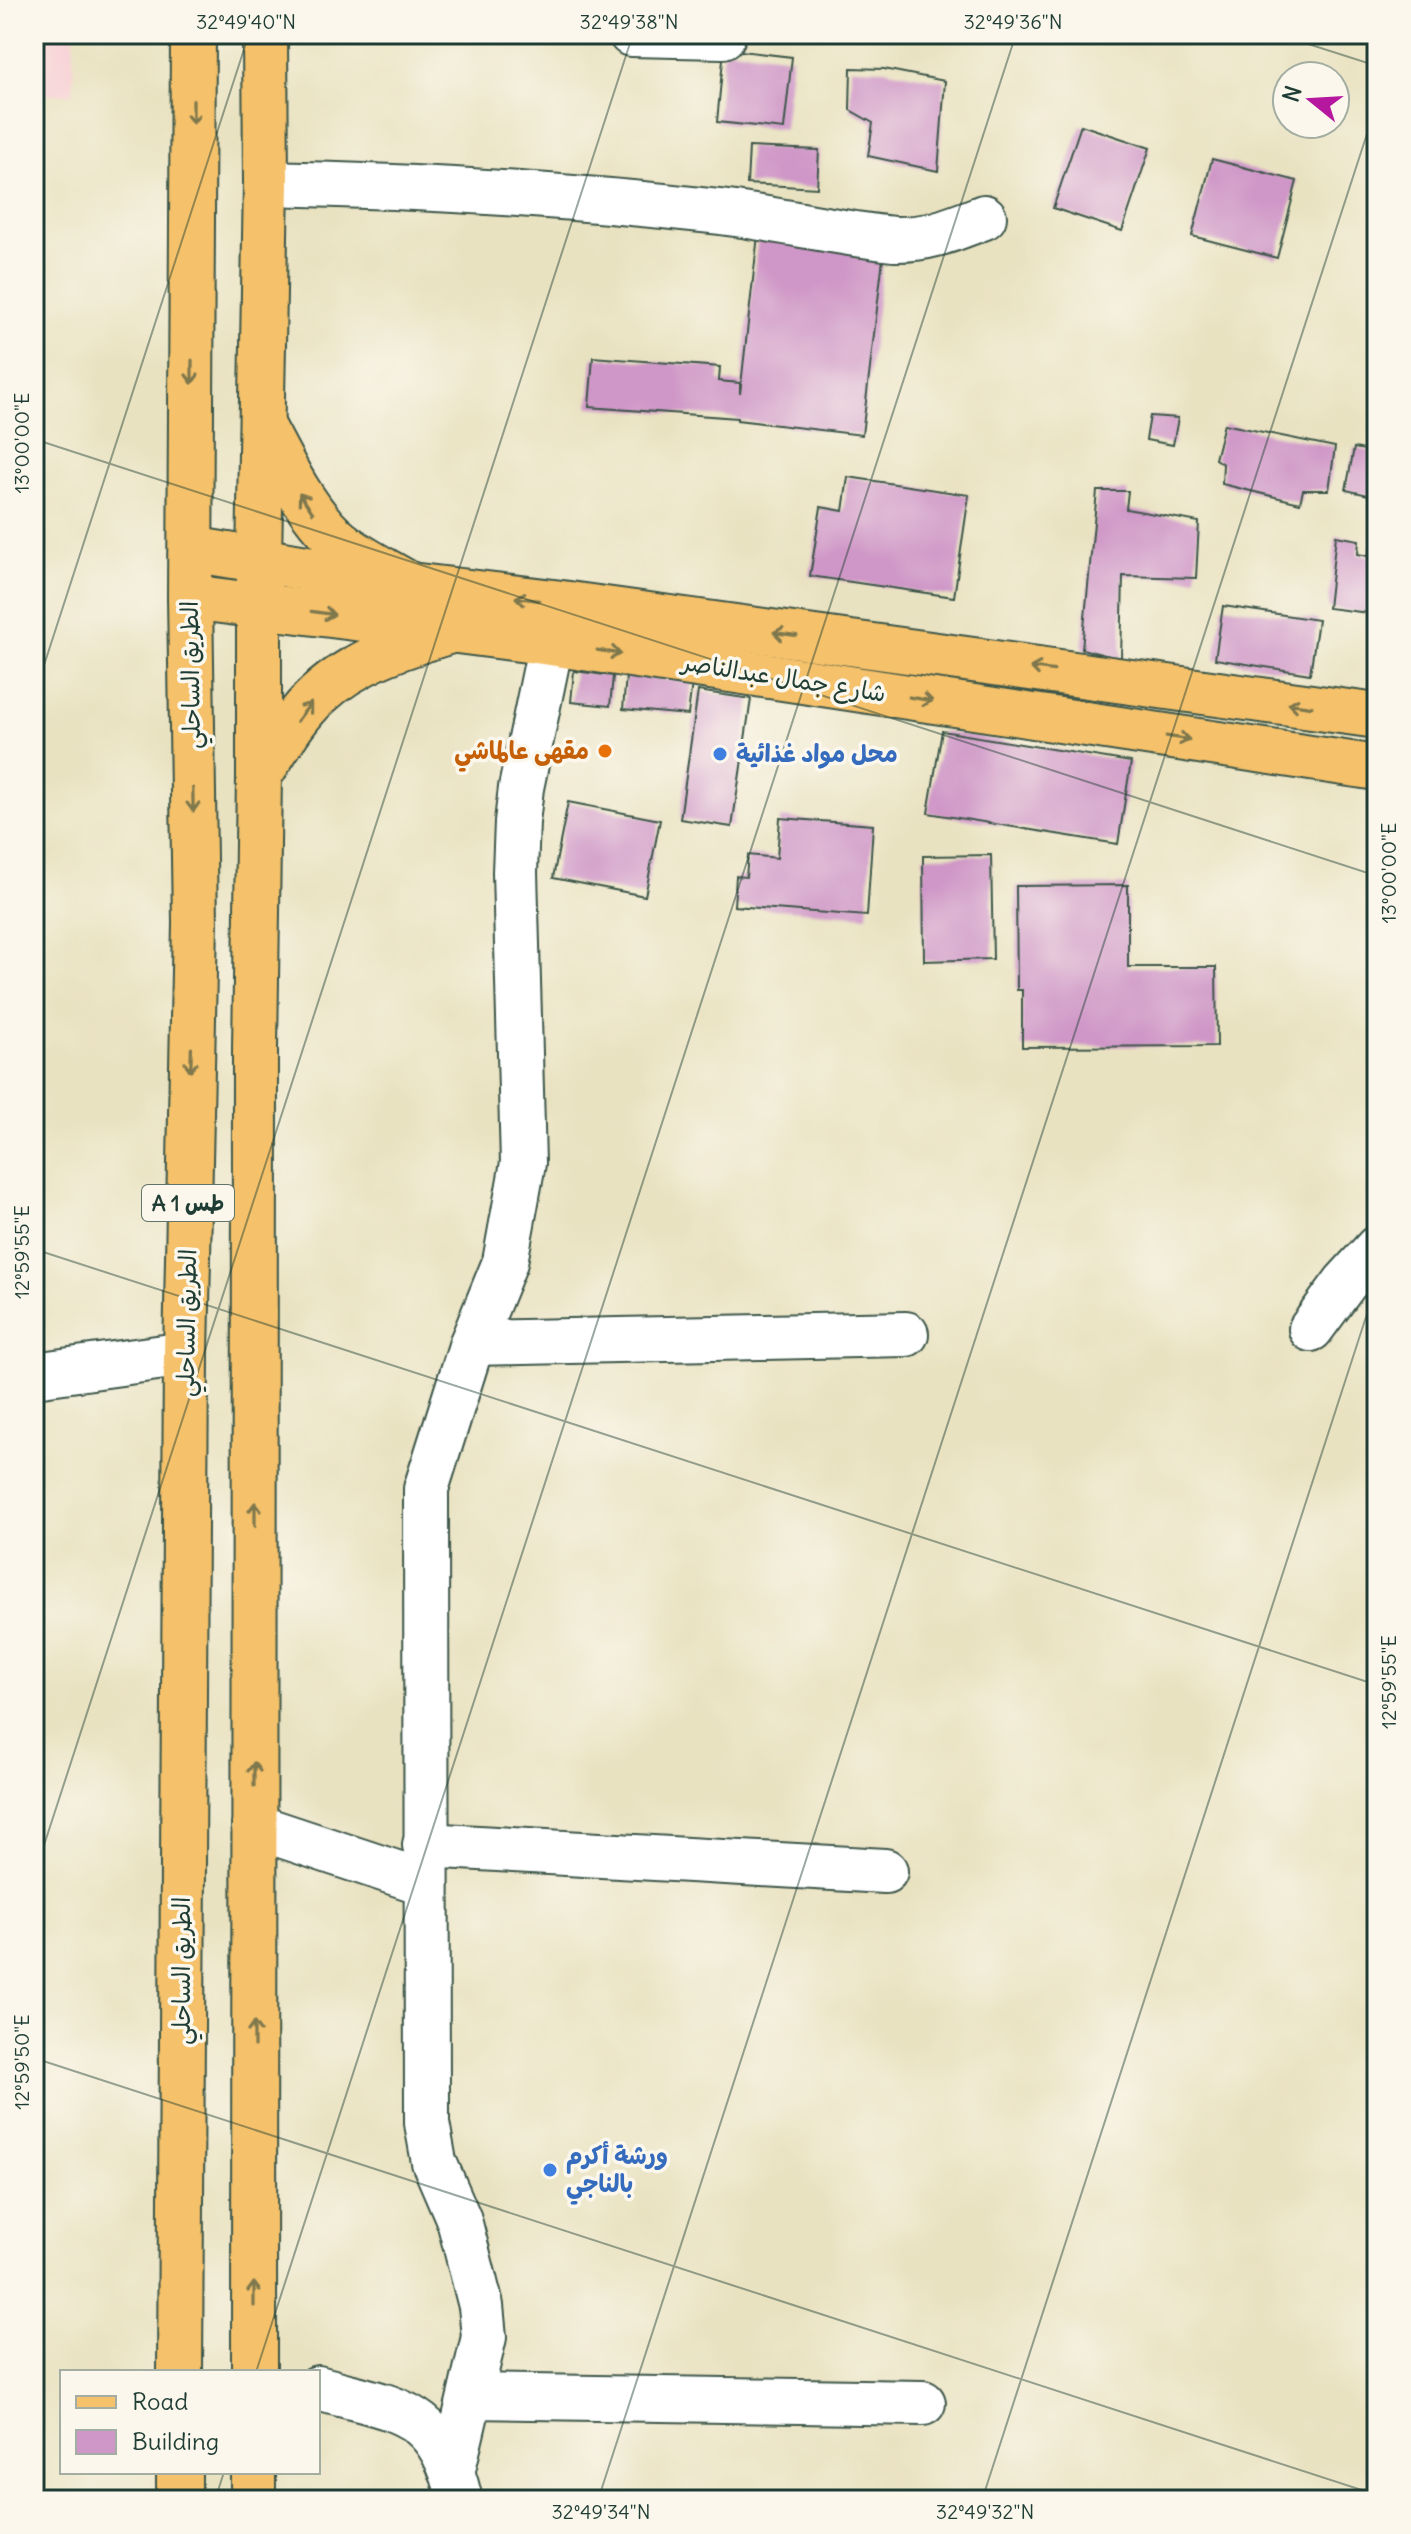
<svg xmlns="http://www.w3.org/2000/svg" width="1411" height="2534" viewBox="0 0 1411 2534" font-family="Delius,'Playpen Sans Arabic',sans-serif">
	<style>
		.built { fill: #f7cfd4 }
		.building { fill: #cf97c7 }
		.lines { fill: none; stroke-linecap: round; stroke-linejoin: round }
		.minor-casing { stroke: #3d5649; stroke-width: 48 }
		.major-casing { stroke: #3d5649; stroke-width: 48 }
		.highway-casing { stroke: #3d5649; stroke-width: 48 }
		.minor { stroke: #fff; stroke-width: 44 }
		.major { stroke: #f5c16b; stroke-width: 44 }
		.highway { stroke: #f5c16b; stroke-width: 44 }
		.oneway { stroke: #7f784d }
		.ticks { fill: none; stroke: #1f3d34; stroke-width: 2; stroke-opacity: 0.45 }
		.food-dot { fill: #e8710a; stroke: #fbf7ec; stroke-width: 3 }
		.shop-dot { fill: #3f7fe0; stroke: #fbf7ec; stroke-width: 3 }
		.labels { text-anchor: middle; stroke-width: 7; stroke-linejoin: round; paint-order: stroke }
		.shield { fill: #fbf7ec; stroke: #61756b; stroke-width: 2 }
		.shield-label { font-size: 22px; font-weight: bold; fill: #1f3d34 }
		.street-label { font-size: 24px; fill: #1f3d34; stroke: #fbf7ec }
		.food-label { font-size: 24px; font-weight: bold; fill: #c56008; stroke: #fbf7ec; text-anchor: end }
		.shop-label { font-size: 24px; font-weight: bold; fill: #366cbe; stroke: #fbf7ec; text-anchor: start }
		.neatline { fill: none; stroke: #1f3d34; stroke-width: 3 }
		.ticks-label { font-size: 20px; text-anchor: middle; fill: #1f3d34 }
	</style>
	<rect width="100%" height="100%" fill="#fbf7ec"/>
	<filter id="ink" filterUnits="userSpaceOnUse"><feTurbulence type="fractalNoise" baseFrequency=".0125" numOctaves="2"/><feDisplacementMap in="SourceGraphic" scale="16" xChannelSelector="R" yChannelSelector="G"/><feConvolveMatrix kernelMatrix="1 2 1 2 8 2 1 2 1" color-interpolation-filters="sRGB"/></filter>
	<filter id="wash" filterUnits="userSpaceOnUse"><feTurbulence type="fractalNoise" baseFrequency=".006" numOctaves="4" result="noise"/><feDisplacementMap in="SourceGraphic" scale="32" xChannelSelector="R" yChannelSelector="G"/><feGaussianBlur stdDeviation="1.8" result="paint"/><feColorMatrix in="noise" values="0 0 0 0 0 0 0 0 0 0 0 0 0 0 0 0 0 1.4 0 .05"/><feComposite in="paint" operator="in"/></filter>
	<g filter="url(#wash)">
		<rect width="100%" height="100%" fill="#e9e2c1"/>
		<path class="built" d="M 34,34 L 74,34 L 73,94 L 34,94 Z"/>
		<g id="blocks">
			<g class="building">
				<path d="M 724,49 L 792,57 L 784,129 L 717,122 Z"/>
				<path d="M 851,68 L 884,69 L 945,81 L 938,171 L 868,156 L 873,123 L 850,110 Z"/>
				<path d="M 1081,125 L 1150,148 L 1122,231 L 1053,208 Z"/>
				<path d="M 749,147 L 819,150 L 817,188 L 747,184 Z"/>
				<path d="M 1212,159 L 1297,181 L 1277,258 L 1192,236 Z"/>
				<path d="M 758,235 L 884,250 L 862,435 L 737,420 L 737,418 L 589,407 L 593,357 L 720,367 L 719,381 L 740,383 L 740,394 Z"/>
				<path d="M 1150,416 L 1178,418 L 1173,445 L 1146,440 Z"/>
				<path d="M 1224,424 L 1335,447 L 1329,490 L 1303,490 L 1300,503 L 1222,484 L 1223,464 L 1215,459 Z"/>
				<path d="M 1354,448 L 1377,452 L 1377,497 L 1346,490 Z"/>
				<path d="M 848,477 L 969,495 L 954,597 L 810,576 L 821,507 L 843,511 Z"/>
				<path d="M 1097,491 L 1128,491 L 1126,509 L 1199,522 L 1196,578 L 1123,576 L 1121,659 L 1082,649 Z"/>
				<path d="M 1336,536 L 1359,540 L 1358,554 L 1368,556 L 1373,542 L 1377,544 L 1377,614 L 1328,608 Z"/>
				<path d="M 1223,606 L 1318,620 L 1310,674 L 1215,659 Z"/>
				<path d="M 574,671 L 613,676 L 610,706 L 571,702 Z"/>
				<path d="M 626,676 L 692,682 L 688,715 L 623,709 Z"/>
				<path d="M 698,691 L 751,699 L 732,827 L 680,819 Z"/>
				<path d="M 942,731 L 1131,762 L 1118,844 L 928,813 Z"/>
				<path d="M 568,802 L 660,820 L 645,896 L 553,878 Z"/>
				<path d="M 780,818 L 873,825 L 867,916 L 734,906 L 736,876 L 746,877 L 748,855 L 777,858 Z"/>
				<path d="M 991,855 L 993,959 L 924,961 L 923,856 Z"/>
				<path d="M 1128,885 L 1128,967 L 1216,967 L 1217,1046 L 1022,1047 L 1022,990 L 1017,990 L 1016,886 Z"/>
			</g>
		</g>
	</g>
	<g filter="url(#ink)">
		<use href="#blocks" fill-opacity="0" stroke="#3d5649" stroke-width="2"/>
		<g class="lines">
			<g class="minor-casing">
				<g id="minor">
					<path d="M 631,34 L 723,36"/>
					<path d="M 266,183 C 417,186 569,195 720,212 C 778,219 836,233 894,239 C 928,240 953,229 984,217"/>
					<path d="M 1311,1329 L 1345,1283 L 1377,1248"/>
					<path d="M 472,1343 L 906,1334"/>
					<path d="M 34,1375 L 186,1354"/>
					<path d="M 254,1826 L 426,1883"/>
					<path d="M 425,1845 L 885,1871"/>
					<path d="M 318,2388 C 399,2411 438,2407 460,2500"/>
					<path d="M 471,2396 L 923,2403"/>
					<path d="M 453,2469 L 484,2337 L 481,2306 L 459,2220 L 434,2162 L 427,2123 L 426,1489 L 472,1343 L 505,1262 L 523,1163 L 515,872 L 517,822 L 521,788 L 551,643"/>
				</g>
			</g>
			<g class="major-casing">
				<g id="major">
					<path d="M 191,549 L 410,585 L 562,603 L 1377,716"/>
					<path d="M 190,597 L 551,643 L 1377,768"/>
				</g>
			</g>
			<g class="highway-casing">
				<g id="highway">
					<path d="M 263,427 C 282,462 299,499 326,529 C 348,553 382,568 410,585"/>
					<path d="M 259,776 C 277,749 294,717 318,695 C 356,660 402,646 451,631"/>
					<path d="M 180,2372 L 186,1354 L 195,923 L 190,597 L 193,34"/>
					<path d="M 254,2372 L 255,1048 L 259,776 L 259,560 L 266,183 L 265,34"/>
					<path d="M 179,2500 L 179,2472"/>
					<path d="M 253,2500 L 253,2472"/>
				</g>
			</g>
			<use href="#minor" class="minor"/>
			<use href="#major" class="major"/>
			<use href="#highway" class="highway"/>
		</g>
		<defs><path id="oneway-shaft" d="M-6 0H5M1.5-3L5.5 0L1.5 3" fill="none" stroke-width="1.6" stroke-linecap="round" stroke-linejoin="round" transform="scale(2)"/></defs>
		<g class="oneway">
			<use href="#oneway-shaft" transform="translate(193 112) rotate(90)"/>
			<use href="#oneway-shaft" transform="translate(192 372) rotate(90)"/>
			<use href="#oneway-shaft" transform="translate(306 503) rotate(-125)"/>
			<use href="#oneway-shaft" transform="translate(527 599) rotate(-173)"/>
			<use href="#oneway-shaft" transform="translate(323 613) rotate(8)"/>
			<use href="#oneway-shaft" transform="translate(785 634) rotate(-172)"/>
			<use href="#oneway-shaft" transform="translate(609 652) rotate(9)"/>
			<use href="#oneway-shaft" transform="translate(1042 669) rotate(-172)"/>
			<use href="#oneway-shaft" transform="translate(921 699) rotate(9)"/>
			<use href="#oneway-shaft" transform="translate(1300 705) rotate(-172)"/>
			<use href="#oneway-shaft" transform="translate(304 712) rotate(-53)"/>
			<use href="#oneway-shaft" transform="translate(1178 738) rotate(9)"/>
			<use href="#oneway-shaft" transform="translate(193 800) rotate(89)"/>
			<use href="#oneway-shaft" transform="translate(191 1060) rotate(92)"/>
			<use href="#oneway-shaft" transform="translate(255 1514) rotate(-90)"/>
			<use href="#oneway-shaft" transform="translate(254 1774) rotate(-90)"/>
			<use href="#oneway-shaft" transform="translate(254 2034) rotate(-90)"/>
			<use href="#oneway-shaft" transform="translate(254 2294) rotate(-90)"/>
		</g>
	</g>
	<path class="ticks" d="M 1277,34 L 1377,66M 34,439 L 1377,876M 34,696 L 249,34M 34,1249 L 1377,1685M 34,1876 L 633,34M 34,2058 L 1377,2495M 256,2372 L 1016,34M 215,2500 L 224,2472M 598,2500 L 1377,103M 982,2500 L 1377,1283M 1365,2500 L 1377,2463"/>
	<circle class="food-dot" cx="605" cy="751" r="8"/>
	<g class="shop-dot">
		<circle cx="720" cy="754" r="8"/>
		<circle cx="550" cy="2170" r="8"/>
	</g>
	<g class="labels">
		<rect class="shield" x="142" y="1185" width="92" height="36" rx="6"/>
		<g class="shield-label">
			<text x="188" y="1211">A 1 طس</text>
		</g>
		<g class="street-label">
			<text transform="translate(191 675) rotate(-91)" y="8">الطريق الساحلي</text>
			<text transform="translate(784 678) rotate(9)" y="8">شارع جمال عبدالناصر</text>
			<text transform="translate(187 1323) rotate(-89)" y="8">الطريق الساحلي</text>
			<text transform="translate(182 1971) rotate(-90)" y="8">الطريق الساحلي</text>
		</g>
		<g class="food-label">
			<text x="589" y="759">مقهى عالماشي</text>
		</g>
		<g class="shop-label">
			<text x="736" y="762">محل مواد غذائية</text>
			<text x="566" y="2164">ورشة أكرم<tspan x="566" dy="28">بالناجي</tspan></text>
		</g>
	</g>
	<rect width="1411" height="2534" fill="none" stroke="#fbf7ec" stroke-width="88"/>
	<rect x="60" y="2370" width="260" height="104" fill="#fbf7ec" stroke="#a3ada2" stroke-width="2"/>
	<rect x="76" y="2396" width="40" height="12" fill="#f5c16b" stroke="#a3ada2" stroke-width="2"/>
	<text x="132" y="2410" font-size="24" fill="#1f3d34">Road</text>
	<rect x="76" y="2430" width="40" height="24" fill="#cf97c7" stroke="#a3ada2" stroke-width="2"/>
	<text x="132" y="2450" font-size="24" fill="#1f3d34">Building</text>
	<g transform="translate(1311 100) rotate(288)"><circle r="38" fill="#fbf7ec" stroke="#a3ada2" stroke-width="2"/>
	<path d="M0-6L14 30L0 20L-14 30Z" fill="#b5179e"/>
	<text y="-12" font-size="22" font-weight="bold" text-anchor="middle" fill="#1f3d34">N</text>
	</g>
	<rect x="44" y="44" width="1323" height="2446" class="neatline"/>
	<g class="ticks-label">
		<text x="246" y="29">32°49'40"N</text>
		<text x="629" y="29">32°49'38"N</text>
		<text x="1013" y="29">32°49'36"N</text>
		<text transform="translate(22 443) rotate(-90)" y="7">13°00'00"E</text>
		<text transform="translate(1389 873) rotate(-90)" y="7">13°00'00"E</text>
		<text transform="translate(22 1252) rotate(-90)" y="7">12°59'55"E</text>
		<text transform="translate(1389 1682) rotate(-90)" y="7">12°59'55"E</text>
		<text transform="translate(22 2062) rotate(-90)" y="7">12°59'50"E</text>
		<text x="601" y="2519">32°49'34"N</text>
		<text x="985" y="2519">32°49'32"N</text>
	</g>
</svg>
